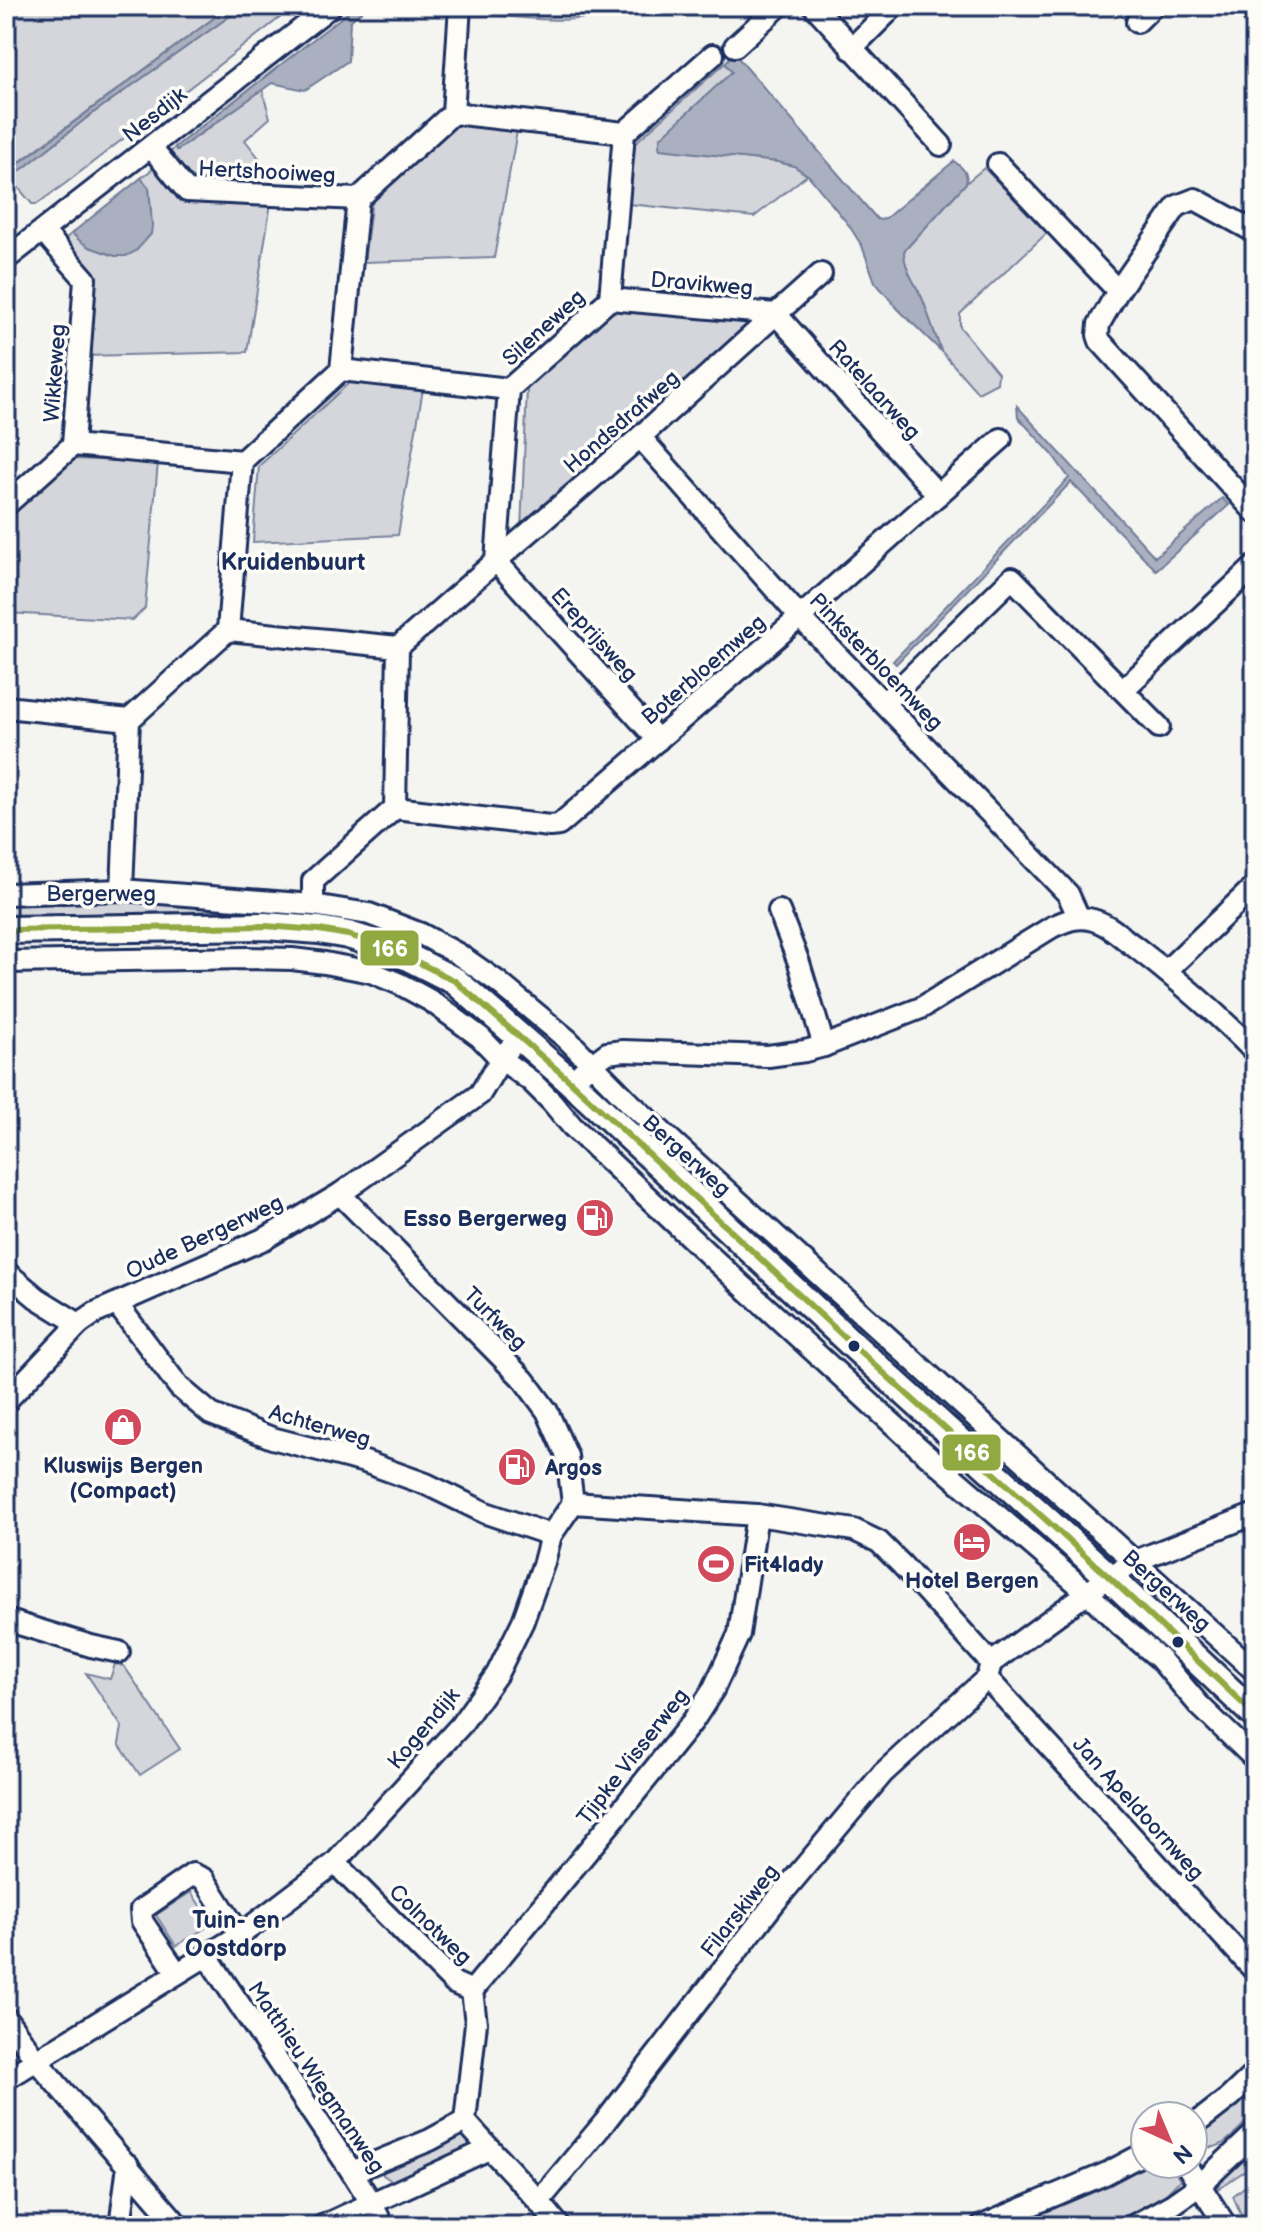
<svg xmlns="http://www.w3.org/2000/svg" width="1261" height="2232" viewBox="0 0 1261 2232" font-family="'Balsamiq Sans',sans-serif">
	<style>
		.green { fill: #d4d6db; stroke: #78829c; stroke-width: 2 }
		.water { fill: #aab0bf; stroke: #717c98; stroke-width: 2 }
		.lines { fill: none; stroke-linecap: round; stroke-linejoin: round }
		.minor-casing { stroke: #1b2f5e; stroke-width: 26 }
		.major-casing { stroke: #1b2f5e; stroke-width: 32 }
		.minor { stroke: #fdfcf7; stroke-width: 20 }
		.major { stroke: #fdfcf7; stroke-width: 26 }
		.bus-1-casing { stroke: #fdfcf7; stroke-width: 12 }
		.bus-1 { stroke: #91a941; stroke-width: 6 }
		.bus-dot { fill: #1b2f5e; stroke: #fdfcf7; stroke-width: 3 }
		.labels { text-anchor: middle; stroke-width: 7; stroke-linejoin: round; paint-order: stroke }
		.street-label { font-size: 22px; fill: #1b2f5e; stroke: #fdfcf7 }
		.poi-label { font-size: 22px; font-weight: bold; fill: #1b2f5e; stroke: #fdfcf7 }
		.neighbourhood-label { font-size: 24px; font-weight: bold; fill: #1b2f5e; stroke: #fdfcf7 }
		.line-badge { stroke: #fdfcf7; stroke-width: 3 }
		.badge-label { font-size: 22px; text-anchor: middle; font-weight: bold; fill: #fff }
	</style>
	<rect width="100%" height="100%" fill="#f4f4f1"/>
	<filter id="ink" filterUnits="userSpaceOnUse"><feTurbulence type="fractalNoise" baseFrequency=".0125" numOctaves="2"/><feDisplacementMap in="SourceGraphic" scale="16" xChannelSelector="R" yChannelSelector="G"/><feConvolveMatrix kernelMatrix="1 2 1 2 8 2 1 2 1" color-interpolation-filters="sRGB"/></filter>
	<g filter="url(#ink)">
		<g class="green">
			<path d="M 6,6 L 230,6 L 14,166 L 11,170 L 15,175 L 89,116 L 244,6 L 295,6 L 66,183 L 37,204 L 32,204 L 6,173 Z"/>
			<path d="M 473,6 L 620,6 C 582,30 516,16 472,13 Z"/>
			<path d="M 725,63 L 732,72 L 662,137 L 660,148 L 778,162 L 794,166 L 807,175 L 754,217 L 629,204 L 635,143 Z"/>
			<path d="M 262,89 L 270,118 L 245,140 L 259,158 L 253,187 L 195,183 L 171,152 L 175,147 L 177,150 L 205,131 Z"/>
			<path d="M 456,125 L 517,131 L 494,258 L 364,262 L 372,199 Z"/>
			<path d="M 154,168 L 182,200 L 271,203 L 247,352 L 85,356 L 91,271 L 64,240 L 72,233 L 79,240 L 97,249 L 151,212 L 149,188 L 141,178 Z"/>
			<path d="M 984,168 L 1048,232 L 960,314 L 960,327 L 998,373 L 997,383 L 978,393 L 941,351 L 922,298 L 909,274 L 904,259 L 904,251 L 966,183 Z"/>
			<path d="M 617,308 L 756,321 L 521,530 L 527,388 Z"/>
			<path d="M 351,381 L 423,389 L 398,535 L 253,542 L 259,466 Z"/>
			<path d="M 71,459 L 158,462 L 145,608 L 133,620 L 6,613 L 6,517 Z"/>
			<path d="M 133,899 L 264,910 L 6,916 L 6,900 Z"/>
			<path d="M 115,1664 L 124,1666 L 180,1749 L 140,1775 L 119,1744 L 122,1727 L 86,1673 L 110,1679 Z"/>
			<path d="M 191,1892 L 212,1924 L 176,1946 L 156,1915 Z"/>
			<path d="M 1255,2081 L 1255,2112 C 1237,2129 1219,2162 1193,2140 L 1193,2133 Z"/>
			<path d="M 463,2131 L 471,2140 L 472,2150 L 403,2178 L 392,2181 L 383,2175 L 383,2168 Z"/>
			<path d="M 1255,2146 L 1255,2164 L 1218,2189 L 1219,2182 Z"/>
			<path d="M 1145,2164 L 1170,2164 L 1180,2180 L 1164,2196 L 1106,2226 L 1001,2226 Z"/>
			<path d="M 1255,2178 L 1255,2226 L 1246,2226 L 1233,2196 Z"/>
		</g>
		<g class="water">
			<path d="M 230,6 L 244,6 L 89,116 L 15,175 L 10,170 Z"/>
			<path d="M 356,6 L 368,6 L 350,21 L 348,61 L 305,90 L 272,83 L 177,150 L 175,147 Z"/>
			<path d="M 734,53 L 877,219 L 881,220 L 886,218 L 954,161 C 961,167 969,172 966,183 L 904,251 C 904,270 916,284 923,300 C 929,317 935,334 941,351 L 898,309 L 875,282 L 862,246 L 848,224 L 809,176 L 794,166 L 778,162 L 660,149 L 659,146 L 661,137 L 732,72 L 725,63 Z"/>
			<path d="M 141,178 L 149,188 L 152,225 L 151,234 L 136,251 L 126,256 L 115,256 L 89,247 L 79,240 L 72,233 Z"/>
			<path d="M 1017,406 L 1155,557 L 1222,498 L 1229,505 L 1156,570 L 1071,482 L 896,664 L 893,661 L 1069,478 L 1052,454 L 1018,417 Z"/>
		</g>
		<g class="lines">
			<g class="minor-casing">
				<g id="minor">
					<path d="M 814,6 L 941,145"/>
					<path d="M 1246,6 L 1255,15"/>
					<path d="M 1137,22 L 1153,6"/>
					<path d="M 735,46 L 779,6"/>
					<path d="M 851,49 L 894,6"/>
					<path d="M 453,113 L 624,133 L 713,55"/>
					<path d="M 151,147 L 187,191 L 358,199 L 453,113 L 460,6"/>
					<path d="M 998,164 L 1118,291"/>
					<path d="M 1255,232 L 1195,199 L 1177,206 L 1118,291 L 1099,324 L 1098,335 L 1100,341 L 1255,512"/>
					<path d="M 6,259 L 331,6"/>
					<path d="M 610,299 L 776,314 L 821,274"/>
					<path d="M 341,370 L 509,389 L 610,299 L 624,133"/>
					<path d="M 640,437 L 800,617 L 1068,894 L 1079,918"/>
					<path d="M 73,445 L 242,461 L 341,370 L 358,199"/>
					<path d="M 6,505 L 73,445 L 85,279 L 43,231"/>
					<path d="M 228,630 L 398,647 L 496,561 L 509,389"/>
					<path d="M 1123,690 L 1255,566"/>
					<path d="M 884,703 L 1012,578 L 1159,727"/>
					<path d="M 6,707 L 129,720"/>
					<path d="M 129,720 L 228,630 L 242,461"/>
					<path d="M 658,740 L 496,561 L 640,437 L 776,314 L 938,495"/>
					<path d="M 395,808 L 550,826 L 559,825 L 800,617 L 1001,439"/>
					<path d="M 122,890 L 129,720"/>
					<path d="M 6,894 L 122,890 L 313,905 L 369,914 L 421,934 L 458,954 L 498,982 L 568,1040 L 630,1103 L 1255,1671"/>
					<path d="M 313,905 L 313,881 L 395,808 L 398,647"/>
					<path d="M 779,911 L 799,963 L 824,1046"/>
					<path d="M 6,962 L 248,958 L 292,959 L 325,963 L 371,972 L 400,984 L 431,1001 L 480,1037 L 501,1059 L 531,1081 L 552,1102 L 572,1126 L 708,1254 L 918,1447 L 1088,1593 L 1120,1625 L 1160,1659 L 1199,1705 L 1255,1759"/>
					<path d="M 1166,971 L 1255,886"/>
					<path d="M 582,1072 L 607,1053 L 623,1051 L 768,1056 L 805,1051 L 824,1046 L 921,1008 L 1052,927 C 1065,921 1078,915 1093,920 C 1109,924 1121,937 1134,946 C 1177,979 1217,1013 1255,1052"/>
					<path d="M 340,1194 L 524,1380 L 547,1411 L 567,1456 L 573,1503"/>
					<path d="M 6,1272 L 37,1298 L 79,1324 L 95,1313 L 266,1238 L 340,1194 L 480,1094 L 501,1059 L 509,1049"/>
					<path d="M 117,1304 L 179,1387 L 211,1414 L 272,1438 L 365,1462 L 426,1484 L 486,1513 L 551,1535"/>
					<path d="M 6,1401 L 79,1324"/>
					<path d="M 573,1503 L 757,1515 L 854,1530 L 879,1542 L 902,1565 L 991,1663"/>
					<path d="M 6,1620 L 91,1646 L 119,1652"/>
					<path d="M 991,1663 L 1109,1577 L 1135,1561 L 1255,1514"/>
					<path d="M 987,1678 L 1255,1971"/>
					<path d="M 335,1863 L 454,1983 L 472,1991"/>
					<path d="M 207,1956 L 352,2172 L 372,2204 L 383,2226"/>
					<path d="M 177,1973 L 142,1921 L 141,1910 L 193,1874 L 204,1879 L 240,1935"/>
					<path d="M 472,1991 L 619,1813 L 693,1721 L 713,1690 L 739,1634 L 757,1515"/>
					<path d="M 472,1991 L 476,2023 L 465,2121 C 496,2157 530,2189 559,2226"/>
					<path d="M 6,2018 L 36,2060 L 179,2226"/>
					<path d="M 6,2079 L 240,1935 L 335,1863 L 460,1726 L 497,1674 L 523,1621 L 544,1562 L 551,1535 L 573,1503"/>
					<path d="M 1193,2126 L 1230,2097 L 1255,2073"/>
					<path d="M 1186,2164 L 1226,2226"/>
					<path d="M 352,2172 L 430,2140 L 465,2121"/>
					<path d="M 539,2201 L 604,2123 L 775,1902 L 883,1773 L 987,1678 L 991,1663"/>
					<path d="M 120,2226 L 128,2165"/>
					<path d="M 322,2226 L 489,2149"/>
					<path d="M 982,2226 L 1105,2174 L 1145,2153"/>
					<path d="M 1133,2226 L 1173,2204 L 1200,2185 L 1255,2133"/>
				</g>
			</g>
			<g class="major-casing">
				<path id="major" d="M 6,930 L 265,926 L 319,930 L 348,935 L 390,948 L 455,981 L 570,1081 L 855,1347 L 1109,1577 L 1255,1715"/>
			</g>
			<use href="#minor" class="minor"/>
			<use href="#major" class="major"/>
			<g class="bus-1-casing">
				<path id="bus-1" d="M 6,930 L 265,926 L 319,930 L 348,935 L 390,948 L 455,981 L 570,1081 L 855,1347 L 1109,1577 L 1255,1715"/>
			</g>
			<use href="#bus-1" class="bus-1"/>
		</g>
	</g>
	<defs>
		<g id="fuel-disc" transform="scale(2)"><circle r="9.5" fill="#d1495b" stroke="#fdfcf7"/><path d="M-5.5-6h7V0h2V4h1.3V-2.5L3-4.5l.8-.8L6-3V5H2.5V1h-1V6h-7ZM-4.2-4.7v3.2H.2V-4.7Z" fill="#fff"/></g>
		<g id="shop-disc" transform="scale(2)"><circle r="9.5" fill="#d1495b" stroke="#fdfcf7"/><path d="M-5-2.5h2.3a2.7 3.5 0 0 1 5.4 0H5L5.5 6h-11ZM-1.5-2.5h3a1.5 2.3 0 0 0-3 0Z" fill="#fff"/></g>
		<g id="hotel-disc" transform="scale(2)"><circle r="9.5" fill="#d1495b" stroke="#fdfcf7"/><path d="M-6-4.5h1.5V1H6V5H4.5V3h-9V5H-6ZM-4 0a1.8 1.8 0 1 1 3.6 0ZM.5 0V-2.5h3Q6-2.5 6 0Z" fill="#fff"/></g>
		<g id="stadium-disc" transform="scale(2)"><circle r="9.5" fill="#d1495b" stroke="#fdfcf7"/><path d="M0-5a6.5 5 0 1 0 0 10a6.5 5 0 1 0 0-10ZM-3.5-1.8h7v3.6h-7Z" fill="#fff"/></g>
	</defs>
	<g fill-rule="evenodd">
		<use href="#fuel-disc" x="595" y="1218"/>
		<use href="#shop-disc" x="123" y="1427"/>
		<use href="#fuel-disc" x="517" y="1467"/>
		<use href="#hotel-disc" x="972" y="1542"/>
		<use href="#stadium-disc" x="716" y="1564"/>
	</g>
	<g class="bus-dot">
		<circle cx="854" cy="1346" r="7"/>
		<circle cx="1178" cy="1642" r="7"/>
	</g>
	<g class="labels">
		<g class="street-label">
			<text transform="translate(154 114) rotate(-38)" y="8">Nesdijk</text>
			<text transform="translate(267 171) rotate(3)" y="8">Hertshooiweg</text>
			<text transform="translate(702 283) rotate(5)" y="8">Dravikweg</text>
			<text transform="translate(543 327) rotate(-42)" y="8">Sileneweg</text>
			<text transform="translate(54 373) rotate(-86)" y="8">Wikkeweg</text>
			<text transform="translate(875 389) rotate(48)" y="8">Ratelaarweg</text>
			<text transform="translate(621 421) rotate(-41)" y="8">Hondsdrafweg</text>
			<text transform="translate(595 634) rotate(48)" y="8">Ereprijsweg</text>
			<text transform="translate(877 661) rotate(46)" y="8">Pinksterbloemweg</text>
			<text transform="translate(703 669) rotate(-41)" y="8">Boterbloemweg</text>
			<text x="101" y="901">Bergerweg</text>
			<text transform="translate(687 1155) rotate(42)" y="8">Bergerweg</text>
			<text transform="translate(204 1236) rotate(-25)" y="8">Oude Bergerweg</text>
			<text transform="translate(496 1318) rotate(45)" y="8">Turfweg</text>
			<text transform="translate(320 1425) rotate(16)" y="8">Achterweg</text>
			<text transform="translate(1167 1590) rotate(42)" y="8">Bergerweg</text>
			<text transform="translate(423 1728) rotate(-50)" y="8">Kogendijk</text>
			<text transform="translate(632 1756) rotate(-52)" y="8">Tjipke Visserweg</text>
			<text transform="translate(1139 1808) rotate(48)" y="8">Jan Apeldoornweg</text>
			<text transform="translate(739 1910) rotate(-52)" y="8">Filarskiweg</text>
			<text transform="translate(431 1924) rotate(44)" y="8">Colnotweg</text>
			<text transform="translate(317 2077) rotate(56)" y="8">Matthieu Wiegmanweg</text>
		</g>
		<g class="poi-label">
			<text x="567" y="1226" text-anchor="end">Esso Bergerweg</text>
			<text x="123" y="1473">Kluswijs Bergen<tspan x="123" dy="25">(Compact)</tspan></text>
			<text x="545" y="1475" text-anchor="start">Argos</text>
			<text x="744" y="1572" text-anchor="start">Fit4lady</text>
			<text x="972" y="1588">Hotel Bergen</text>
		</g>
		<g class="neighbourhood-label">
			<text x="293" y="570">Kruidenbuurt</text>
			<text x="236" y="1928">Tuin- en<tspan x="236" dy="28">Oostdorp</tspan></text>
		</g>
	</g>
	<g class="line-badge">
		<rect x="359" y="929" width="61" height="38" rx="8" fill="#91a941"/>
		<rect x="941" y="1433" width="61" height="39" rx="8" fill="#91a941"/>
	</g>
	<g class="badge-label">
		<text x="390" y="956">166</text>
		<text x="972" y="1460">166</text>
	</g>
	<rect width="1261" height="2232" fill="none" stroke="#fdfcf7" stroke-width="32"/>
	<rect x="16" y="16" width="1229" height="2200" fill="none" stroke="#1b2f5e" stroke-width="3" filter="url(#ink)"/>
	<g transform="translate(1169 2140) rotate(136)"><circle r="38" fill="#fdfcf7" stroke="#a3aaba" stroke-width="2"/>
	<path d="M0-6L14 30L0 20L-14 30Z" fill="#d1495b"/>
	<text y="-12" font-size="22" font-weight="bold" text-anchor="middle" fill="#1b2f5e">N</text>
	</g>
</svg>
